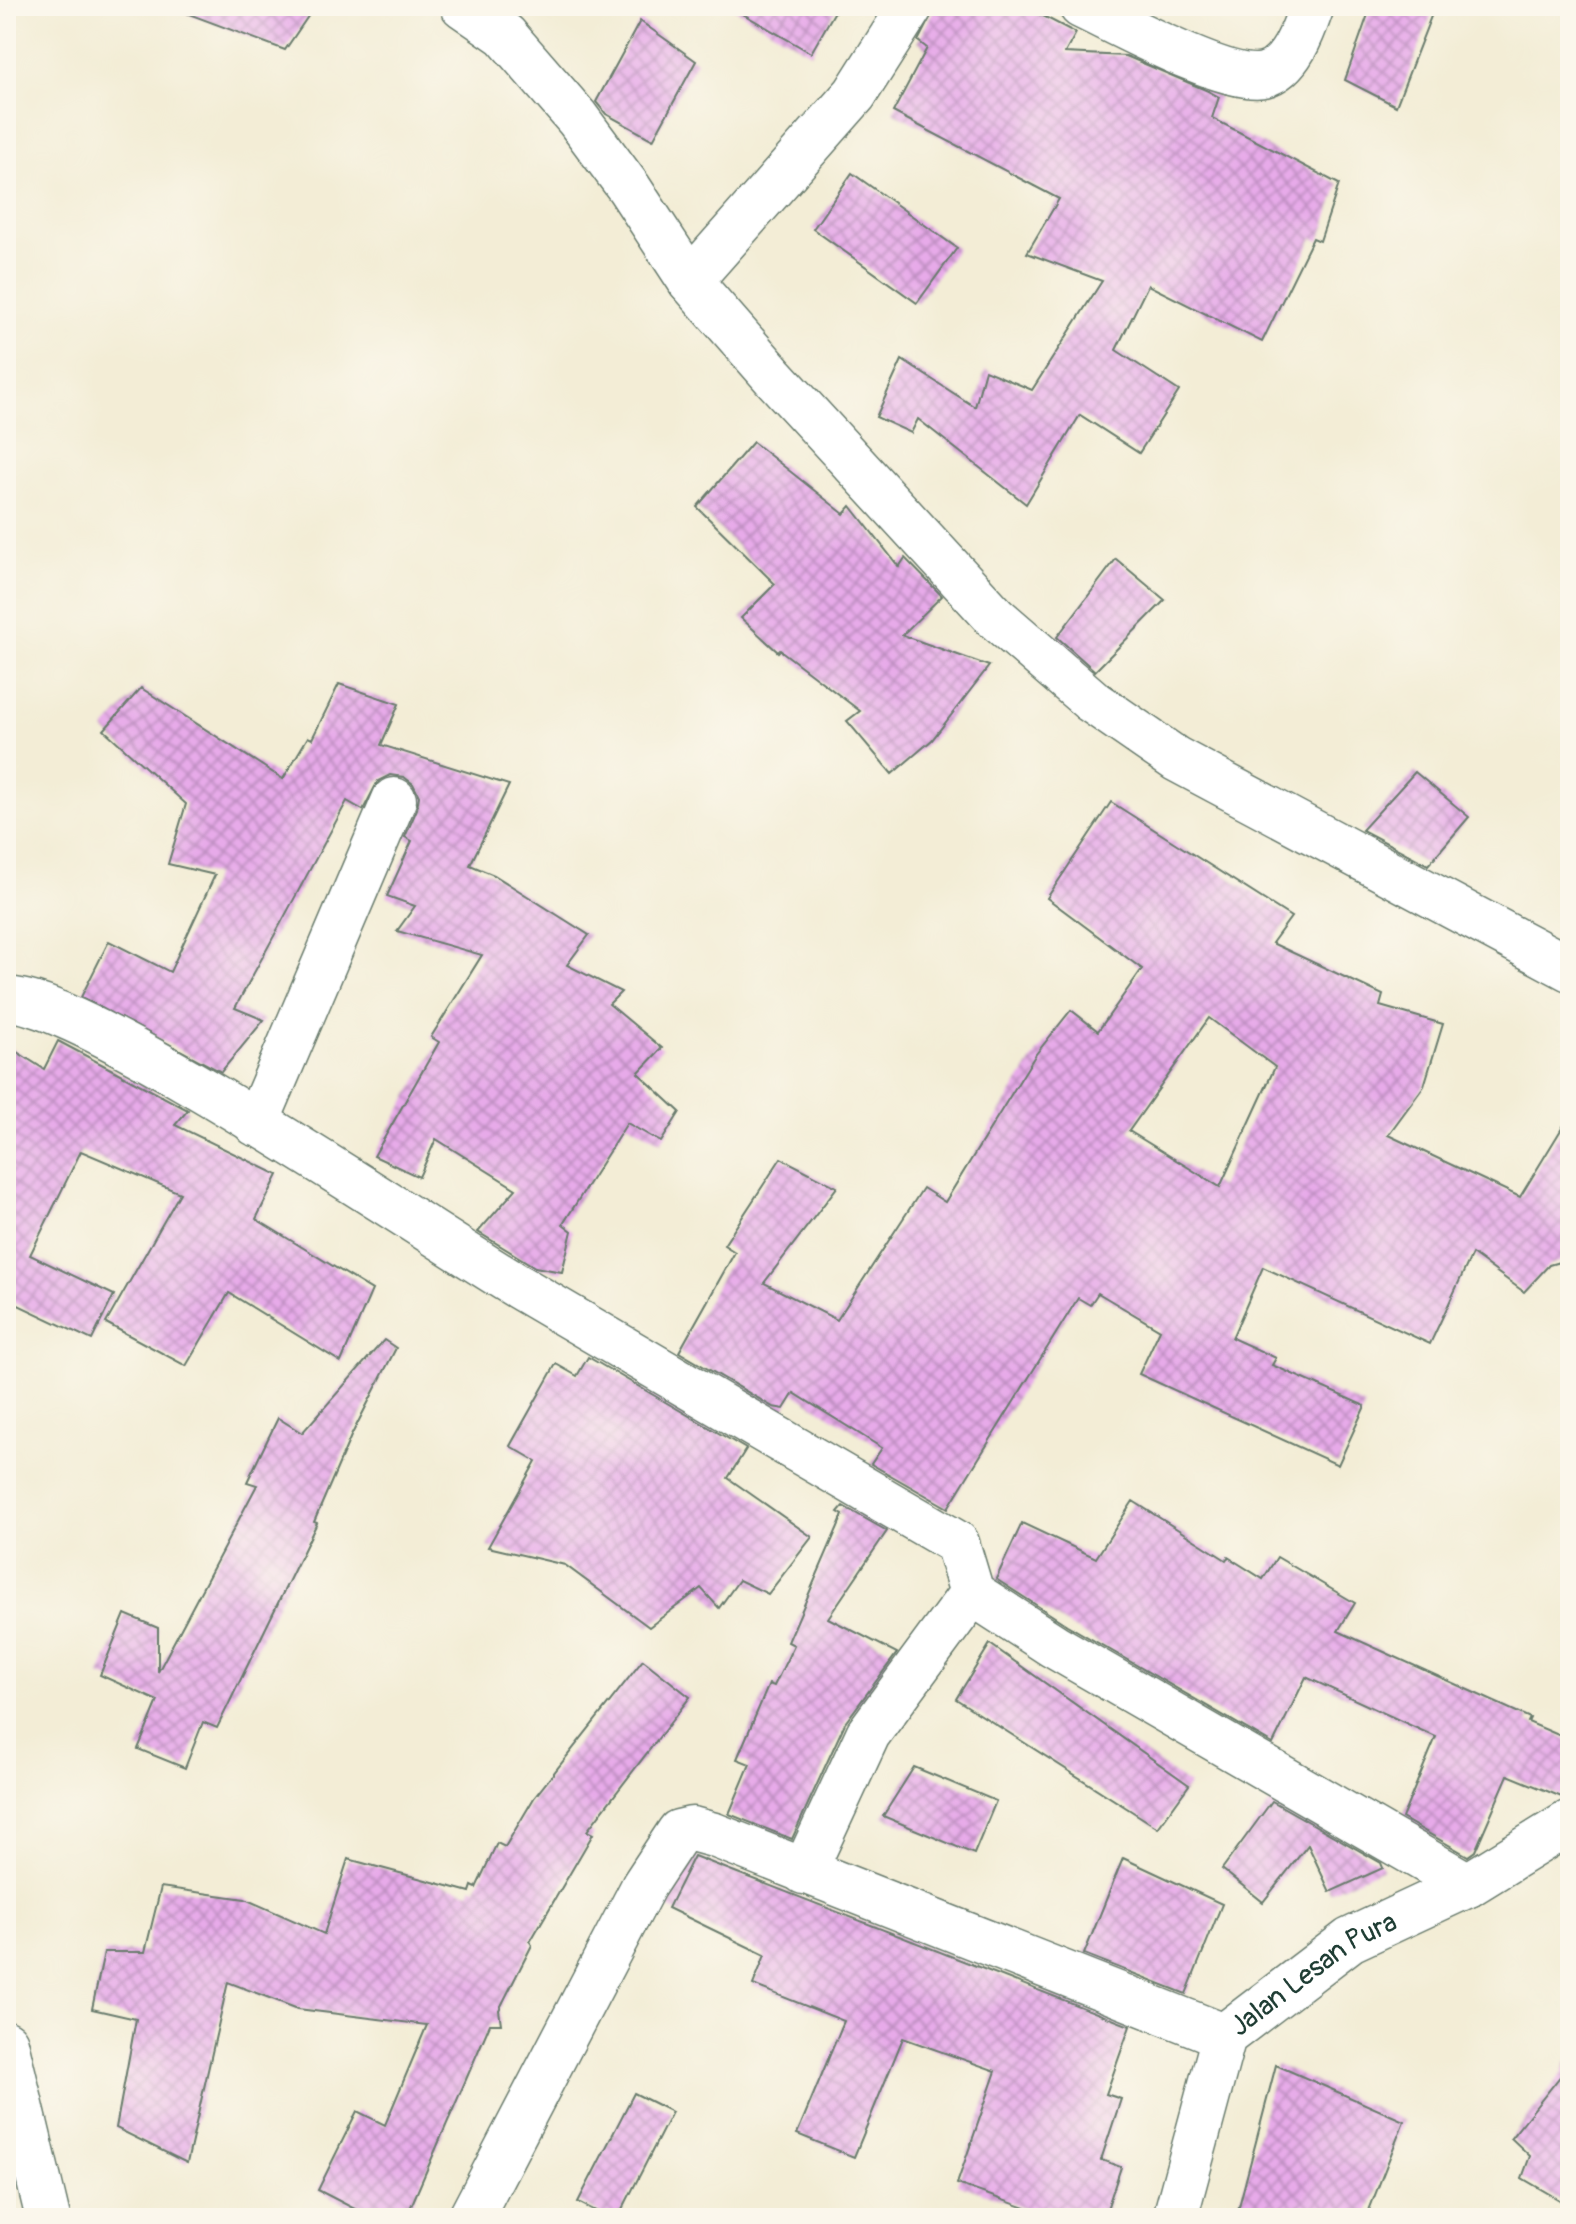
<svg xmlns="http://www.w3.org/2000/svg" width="1576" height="2224" viewBox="0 0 1576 2224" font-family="Pangolin,sans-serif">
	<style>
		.building { fill: url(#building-cross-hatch); fill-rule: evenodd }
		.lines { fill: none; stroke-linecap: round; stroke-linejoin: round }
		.street-casing { stroke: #697b6d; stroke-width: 47 }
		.secondary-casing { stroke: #697b6d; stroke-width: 47 }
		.street { stroke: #fff; stroke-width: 44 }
		.secondary { stroke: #fff; stroke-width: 44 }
		.labels { text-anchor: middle; stroke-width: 6; stroke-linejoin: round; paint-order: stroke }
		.street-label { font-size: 28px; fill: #1f3d34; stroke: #fbf7ec }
	</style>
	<defs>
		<pattern id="building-cross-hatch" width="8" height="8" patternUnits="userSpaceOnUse" patternTransform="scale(2)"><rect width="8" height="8" fill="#e7aae9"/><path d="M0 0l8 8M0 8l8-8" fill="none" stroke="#bb8cbe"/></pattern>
	</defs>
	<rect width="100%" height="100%" fill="#fbf7ec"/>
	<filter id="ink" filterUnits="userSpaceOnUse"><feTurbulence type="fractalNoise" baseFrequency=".0125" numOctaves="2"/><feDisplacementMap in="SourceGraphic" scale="16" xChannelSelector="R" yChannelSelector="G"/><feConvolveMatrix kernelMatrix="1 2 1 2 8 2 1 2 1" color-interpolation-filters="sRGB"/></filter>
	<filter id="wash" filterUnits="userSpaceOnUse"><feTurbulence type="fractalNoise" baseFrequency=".006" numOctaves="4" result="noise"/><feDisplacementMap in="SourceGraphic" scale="32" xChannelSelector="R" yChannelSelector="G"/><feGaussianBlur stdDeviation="1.8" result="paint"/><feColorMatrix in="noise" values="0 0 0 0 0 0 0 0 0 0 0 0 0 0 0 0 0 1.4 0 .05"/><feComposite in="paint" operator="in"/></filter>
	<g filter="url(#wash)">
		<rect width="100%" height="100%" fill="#f3edd6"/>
		<g id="blocks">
			<g class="building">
				<path d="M 179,6 L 315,6 L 285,50 L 178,10 Z"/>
				<path d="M 729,6 L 838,6 L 811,53 Z"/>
				<path d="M 936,6 L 1024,6 L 1076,33 L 1065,53 L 1126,56 L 1208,91 L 1219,97 L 1212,118 L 1339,184 L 1320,241 L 1313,238 L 1262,342 L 1148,285 L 1116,350 L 1179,391 L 1139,453 L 1080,415 L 1026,504 L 918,419 L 911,433 L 876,417 L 902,360 L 975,407 L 985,370 L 1032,390 L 1102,281 L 1027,253 L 1059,199 L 893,112 L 927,48 L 918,41 Z"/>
				<path d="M 1371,6 L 1435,6 L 1396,106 L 1345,80 Z"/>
				<path d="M 640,21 L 696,61 L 653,140 L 606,114 L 596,102 Z"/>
				<path d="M 852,173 L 957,248 L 917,303 L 813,229 Z"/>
				<path d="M 753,442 L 844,514 L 851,506 L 899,567 L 905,558 L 942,596 L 902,635 L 989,666 L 932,740 L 892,774 L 847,721 L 860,711 L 780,650 L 778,652 L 741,618 L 775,584 L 697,507 Z"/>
				<path d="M 1116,559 L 1165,600 L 1095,671 L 1057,637 Z"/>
				<path d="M 339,684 L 399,704 L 381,745 L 509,785 L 470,865 L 494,875 L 589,935 L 567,965 L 621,992 L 609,1004 L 662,1048 L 638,1073 L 680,1112 L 661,1142 L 627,1123 L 563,1224 L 572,1231 L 562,1272 L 535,1267 L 478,1232 L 516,1189 L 436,1139 L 419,1177 L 374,1156 L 439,1042 L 431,1037 L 482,955 L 397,931 L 415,906 L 387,896 L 412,841 L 405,837 L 417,809 L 419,796 L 413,784 L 404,777 L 390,775 L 378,781 L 363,810 L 347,801 L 235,1008 L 264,1020 L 221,1072 L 81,997 L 109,941 L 170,972 L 215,875 L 168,864 L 186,804 L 104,730 L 141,688 L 283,779 L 308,737 L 312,739 Z"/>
				<path d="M 1415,772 L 1469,817 L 1428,865 L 1362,830 Z"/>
				<path d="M 1111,802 L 1291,917 L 1272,943 L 1383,995 L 1380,1006 L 1443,1024 L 1424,1086 L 1388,1135 L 1520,1197 L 1570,1115 L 1570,1259 L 1549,1265 L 1524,1292 L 1472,1254 L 1430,1344 L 1263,1267 L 1232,1338 L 1276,1358 L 1272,1365 L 1365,1406 L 1338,1465 L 1139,1374 L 1160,1330 L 1098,1293 L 1090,1305 L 1078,1298 L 948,1508 L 871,1464 L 882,1448 L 794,1393 L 784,1409 L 773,1407 L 679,1352 L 735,1252 L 724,1245 L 781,1158 L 837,1187 L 764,1283 L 837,1320 L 923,1188 L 945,1202 L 1036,1054 L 1071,1010 L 1098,1031 L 1142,969 L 1047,898 ZM 1209,1018 L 1275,1067 L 1220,1187 L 1129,1131 Z"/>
				<path d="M 58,1041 L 188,1110 L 175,1125 L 278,1175 L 256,1219 L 372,1290 L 341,1362 L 229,1293 L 186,1366 L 106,1323 L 180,1193 L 81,1151 L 30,1255 L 114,1295 L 92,1340 L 8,1300 L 6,1305 L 6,1045 L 44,1069 Z"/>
				<path d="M 384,1340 L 396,1348 L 351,1436 L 314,1522 L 317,1523 L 217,1728 L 203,1722 L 185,1768 L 138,1749 L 158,1701 L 100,1675 L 125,1614 L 158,1628 L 158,1672 L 257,1485 L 247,1482 L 278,1418 L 302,1433 Z"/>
				<path d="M 588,1357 L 746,1449 L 728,1478 L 812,1537 L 768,1594 L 739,1580 L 719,1608 L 701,1588 L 649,1627 L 565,1565 L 488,1547 L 536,1461 L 510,1446 L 556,1364 L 577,1376 Z"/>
				<path d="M 1133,1501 L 1226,1560 L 1228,1557 L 1263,1579 L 1277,1557 L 1355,1603 L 1338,1631 L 1530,1718 L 1528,1722 L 1570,1740 L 1570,1797 L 1564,1798 L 1508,1775 L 1475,1851 L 1468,1856 L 1402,1818 L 1436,1737 L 1306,1677 L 1273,1744 L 1067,1625 L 996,1579 L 1022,1523 L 1096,1558 Z"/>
				<path d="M 843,1506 L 887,1531 L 828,1618 L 897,1653 L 845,1723 L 792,1839 L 729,1814 L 750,1764 L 737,1759 L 769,1684 L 774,1686 L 794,1645 L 788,1642 L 843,1515 L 838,1512 Z"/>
				<path d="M 990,1644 L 1189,1785 L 1158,1828 L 956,1699 Z"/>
				<path d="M 643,1660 L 690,1697 L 587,1831 L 593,1834 L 530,1942 L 532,1945 L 499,2010 L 501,2024 L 490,2024 L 406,2218 L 372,2218 L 318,2190 L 357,2111 L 385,2125 L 427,2025 L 298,2009 L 228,1982 L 187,2163 L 116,2128 L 136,2019 L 92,2009 L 104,1952 L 145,1952 L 161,1887 L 245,1899 L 324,1934 L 348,1859 L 470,1892 L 472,1886 L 476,1888 L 497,1843 L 505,1847 L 534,1798 Z"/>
				<path d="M 914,1767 L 996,1801 L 974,1854 L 883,1816 Z"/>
				<path d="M 1272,1801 L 1381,1863 L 1383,1868 L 1330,1892 L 1308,1845 L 1263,1902 L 1222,1869 Z"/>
				<path d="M 694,1856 L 1130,2026 L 1106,2094 L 1121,2099 L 1101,2160 L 1121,2167 L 1104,2218 L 1054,2218 L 957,2184 L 996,2071 L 903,2038 L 854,2157 L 797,2134 L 844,2021 L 753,1985 L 765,1955 L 668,1908 Z"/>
				<path d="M 1123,1858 L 1222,1904 L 1186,1994 L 1084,1954 Z"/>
				<path d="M 1567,2062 L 1570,2063 L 1570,2206 L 1522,2178 L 1530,2156 L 1511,2138 L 1562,2074 Z"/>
				<path d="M 1276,2065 L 1404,2121 L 1366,2218 L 1236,2218 Z"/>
				<path d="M 634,2093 L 672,2112 L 618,2218 L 609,2218 L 578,2202 Z"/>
			</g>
		</g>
	</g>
	<g filter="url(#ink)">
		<use href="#blocks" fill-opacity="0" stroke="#697b6d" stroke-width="2"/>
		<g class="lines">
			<g class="street-casing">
				<g id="street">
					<path d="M 1081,6 C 1117,23 1228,84 1264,75 C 1291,68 1304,29 1312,6"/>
					<path d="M 690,281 L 855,94 L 911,6"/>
					<path d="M 6,1000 C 69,989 441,1241 519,1287 C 664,1373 811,1458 957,1543 L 972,1593 L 1054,1646 L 1468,1885"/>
					<path d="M 256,1124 L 394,800"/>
					<path d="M 804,1872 L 868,1734 L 972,1593"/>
					<path d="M 6,2043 L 48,2218"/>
					<path d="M 471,2217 L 644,1885 L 679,1832 L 692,1829 L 714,1835 L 1224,2036"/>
				</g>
			</g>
			<g class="secondary-casing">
				<g id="secondary">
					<path d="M 463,6 L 505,35 L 577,118 L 629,188 L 690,281 L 774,377 L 995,617 L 1092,701 L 1176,759 L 1570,969"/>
					<path id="s1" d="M 1175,2218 L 1224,2036 L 1350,1940 L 1468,1885 L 1570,1822"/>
				</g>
			</g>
			<use href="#street" class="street"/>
			<use href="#secondary" class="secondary"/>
		</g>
	</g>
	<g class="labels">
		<g class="street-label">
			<text dy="10" stroke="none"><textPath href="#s1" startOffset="298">Jalan Lesan Pura</textPath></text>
		</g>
	</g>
	<rect width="1576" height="2224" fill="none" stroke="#fbf7ec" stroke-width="32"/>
</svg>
